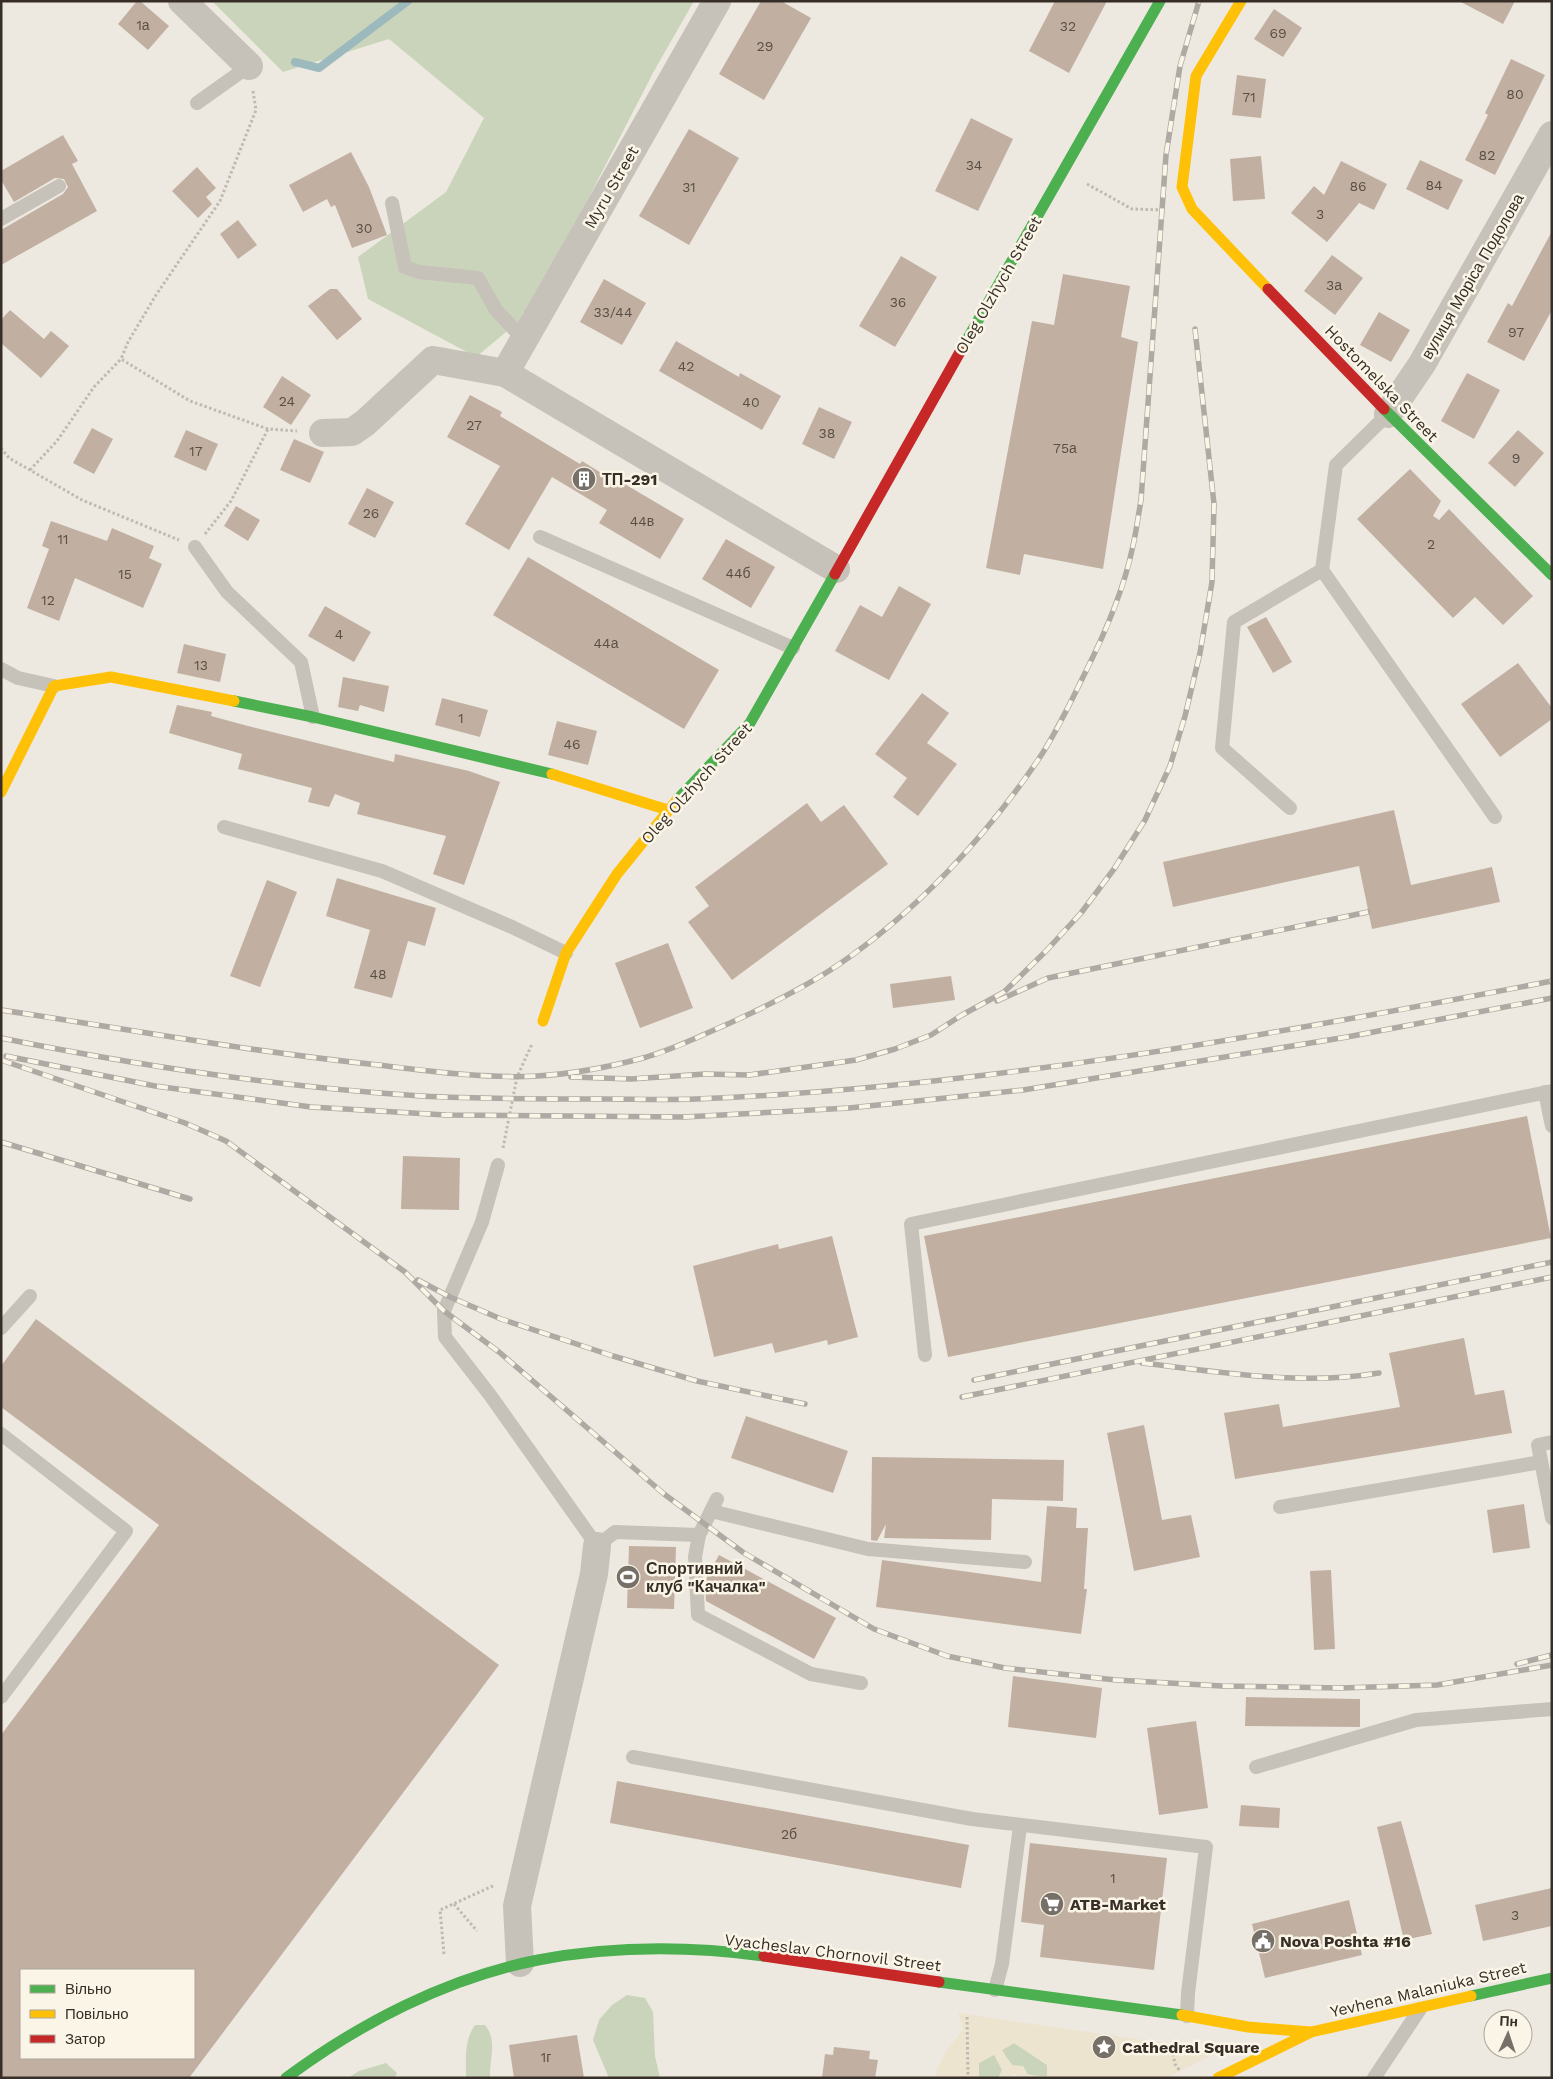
<svg xmlns="http://www.w3.org/2000/svg" width="1553" height="2079" viewBox="0 0 1553 2079" font-family="'Work Sans',sans-serif">
	<style>
		.green { fill: #cad4ba }
		.plaza { fill: #ece4cf; fill-rule: evenodd }
		.lines { fill: none; stroke-linecap: round; stroke-linejoin: round }
		.stream { stroke: #9cb9be; stroke-width: 8 }
		.building { fill: #c1b0a1; fill-rule: evenodd }
		.path { stroke: #bfbab1; stroke-width: 3; stroke-dasharray: 2.5 2.5; stroke-linecap: butt }
		.lane { stroke: #c6c1b9; stroke-width: 14 }
		.street { stroke: #c6c1b9; stroke-width: 28 }
		.fast { stroke: #4caf50; stroke-width: 11 }
		.slow { stroke: #ffc107; stroke-width: 11 }
		.jam { stroke: #c62828; stroke-width: 11 }
		.rail-casing { stroke: #aea9a3; stroke-width: 5.5 }
		.rail { stroke: #faf5e7; stroke-width: 4; stroke-dasharray: 11; stroke-linecap: butt }
		.labels { text-anchor: middle; stroke-width: 5; stroke-linejoin: round; paint-order: stroke }
		.number-label { font-size: 14px; fill: #5a4f46 }
		.street-label { font-size: 16px; fill: #372f27; stroke: #faf5e7 }
		.poi-label { font-size: 16px; font-weight: bold; fill: #372f27; stroke: #faf5e7; text-anchor: start }
	</style>
	<rect width="100%" height="100%" fill="#ede9e0"/>
	<g class="green">
		<path d="M 212,1 L 694,1 L 654,71 L 586,203 L 518,322 L 476,357 L 368,299 L 358,257 L 446,192 L 484,118 L 389,39 L 283,72 Z"/>
		<path d="M 627,1995 L 645,1998 L 653,2012 L 655,2056 L 660,2078 L 609,2078 L 593,2040 L 599,2020 L 612,2005 Z"/>
		<path d="M 475,2025 L 485,2025 C 498,2040 489,2060 490,2078 L 466,2078 C 466,2060 464,2040 475,2025 Z"/>
		<path d="M 1014,2043 L 1047,2065 L 1047,2076 C 1023,2076 1014,2071 1002,2050 Z"/>
		<path d="M 994,2054 L 1003,2070 L 998,2078 L 979,2078 L 979,2063 Z"/>
		<path d="M 386,2063 L 397,2073 L 395,2078 L 348,2078 L 359,2071 Z"/>
	</g>
	<path class="plaza" d="M 958,2013 L 1171,2044 L 1218,2052 L 1166,2078 L 1020,2078 L 1014,2073 L 1008,2078 L 998,2078 L 1002,2070 L 994,2055 L 979,2063 L 979,2078 L 935,2078 L 939,2065 L 945,2053 L 963,2029 ZM 1014,2043 L 1047,2064 L 1047,2076 L 1029,2076 L 1023,2066 L 1011,2065 L 1002,2050 Z"/>
	<g class="lines">
		<path class="stream" d="M 295,62 L 319,68 L 408,1"/>
	</g>
	<g class="building">
		<path d="M 137,1 L 140,1 L 169,26 L 148,50 L 118,24 Z"/>
		<path d="M 761,1 L 781,1 L 811,18 L 764,100 L 719,74 Z"/>
		<path d="M 1055,1 L 1107,1 L 1069,73 L 1029,51 Z"/>
		<path d="M 1459,1 L 1515,1 L 1503,24 Z"/>
		<path d="M 1274,9 L 1302,28 L 1283,57 L 1254,39 Z"/>
		<path d="M 1511,59 L 1545,75 L 1495,175 L 1465,160 L 1488,115 L 1485,113 Z"/>
		<path d="M 1237,75 L 1266,79 L 1261,118 L 1232,115 Z"/>
		<path d="M 971,118 L 1013,139 L 978,211 L 935,191 Z"/>
		<path d="M 689,129 L 739,158 L 689,245 L 639,216 Z"/>
		<path d="M 63,135 L 78,161 L 72,164 L 97,211 L 1,265 L 1,230 L 63,194 L 68,187 L 64,179 L 55,178 L 14,202 L 1,180 L 1,171 Z"/>
		<path d="M 351,152 L 369,187 L 387,235 L 352,248 L 335,205 L 331,207 L 327,199 L 303,212 L 289,185 Z"/>
		<path d="M 1261,156 L 1265,199 L 1233,201 L 1230,159 Z"/>
		<path d="M 1420,160 L 1463,180 L 1448,210 L 1406,189 Z"/>
		<path d="M 1341,161 L 1387,184 L 1374,210 L 1359,203 L 1327,242 L 1291,213 L 1314,186 L 1324,195 Z"/>
		<path d="M 197,167 L 216,188 L 206,197 L 212,204 L 198,218 L 172,191 Z"/>
		<path d="M 238,220 L 257,245 L 238,259 L 220,234 Z"/>
		<path d="M 1552,231 L 1552,310 L 1524,361 L 1487,342 L 1508,303 L 1512,306 Z"/>
		<path d="M 1332,255 L 1363,278 L 1335,315 L 1304,291 Z"/>
		<path d="M 901,256 L 937,277 L 895,347 L 859,326 Z"/>
		<path d="M 1063,274 L 1130,286 L 1121,337 L 1138,342 L 1103,569 L 1024,554 L 1020,575 L 986,568 L 1032,321 L 1054,325 Z"/>
		<path d="M 604,279 L 646,303 L 622,345 L 580,322 Z"/>
		<path d="M 330,289 L 337,289 L 362,319 L 337,340 L 308,306 Z"/>
		<path d="M 10,310 L 44,339 L 51,331 L 69,346 L 41,378 L 1,343 L 1,320 Z"/>
		<path d="M 1379,312 L 1410,330 L 1391,362 L 1360,345 Z"/>
		<path d="M 676,341 L 739,377 L 740,373 L 781,396 L 762,430 L 659,371 Z"/>
		<path d="M 1467,373 L 1500,390 L 1474,439 L 1441,421 Z"/>
		<path d="M 282,376 L 311,395 L 291,425 L 263,407 Z"/>
		<path d="M 470,395 L 502,412 L 500,416 L 580,464 L 582,461 L 622,486 L 623,483 L 684,519 L 660,559 L 599,523 L 607,510 L 552,477 L 509,550 L 465,524 L 500,466 L 447,437 Z"/>
		<path d="M 819,407 L 852,422 L 834,459 L 802,444 Z"/>
		<path d="M 92,428 L 113,439 L 94,474 L 73,463 Z"/>
		<path d="M 186,430 L 218,444 L 206,471 L 174,457 Z"/>
		<path d="M 1518,430 L 1544,453 L 1515,487 L 1488,463 Z"/>
		<path d="M 294,439 L 324,452 L 310,483 L 280,470 Z"/>
		<path d="M 1410,469 L 1441,501 L 1433,516 L 1439,520 L 1449,509 L 1533,596 L 1503,625 L 1475,597 L 1453,618 L 1357,519 Z"/>
		<path d="M 367,488 L 394,502 L 375,538 L 348,524 Z"/>
		<path d="M 236,506 L 260,520 L 248,541 L 224,526 Z"/>
		<path d="M 51,521 L 107,541 L 112,528 L 154,546 L 149,558 L 162,564 L 143,608 L 75,578 L 59,621 L 27,608 L 49,549 L 42,546 Z"/>
		<path d="M 726,539 L 775,567 L 751,608 L 702,579 Z"/>
		<path d="M 528,557 L 719,670 L 684,729 L 493,615 Z"/>
		<path d="M 899,586 L 931,604 L 889,680 L 835,651 L 860,605 L 882,617 Z"/>
		<path d="M 325,606 L 371,632 L 354,662 L 308,636 Z"/>
		<path d="M 1266,617 L 1292,662 L 1273,673 L 1247,627 Z"/>
		<path d="M 184,644 L 226,654 L 220,682 L 177,673 Z"/>
		<path d="M 1518,663 L 1552,708 L 1552,719 L 1500,757 L 1461,704 Z"/>
		<path d="M 343,677 L 389,686 L 384,712 L 360,705 L 358,711 L 338,707 Z"/>
		<path d="M 922,693 L 949,713 L 927,743 L 957,764 L 918,816 L 893,797 L 907,778 L 875,754 Z"/>
		<path d="M 442,698 L 488,710 L 480,737 L 435,725 Z"/>
		<path d="M 177,705 L 212,712 L 211,716 L 248,726 L 394,762 L 395,754 L 469,771 L 500,782 L 464,885 L 433,874 L 446,836 L 357,814 L 360,803 L 335,794 L 329,807 L 308,802 L 312,788 L 238,769 L 242,754 L 169,733 Z"/>
		<path d="M 557,721 L 597,731 L 588,765 L 548,755 Z"/>
		<path d="M 807,803 L 821,822 L 844,805 L 888,864 L 732,980 L 688,922 L 709,906 L 695,887 Z"/>
		<path d="M 1394,810 L 1411,885 L 1492,867 L 1500,902 L 1372,929 L 1359,866 L 1173,907 L 1163,862 Z"/>
		<path d="M 337,878 L 436,908 L 425,946 L 408,941 L 392,998 L 354,988 L 370,930 L 326,916 Z"/>
		<path d="M 267,880 L 297,892 L 260,987 L 230,976 Z"/>
		<path d="M 668,943 L 693,1008 L 640,1028 L 615,963 Z"/>
		<path d="M 951,976 L 955,1000 L 893,1008 L 890,984 Z"/>
		<path d="M 1527,1116 L 1551,1238 L 948,1357 L 924,1236 Z"/>
		<path d="M 403,1156 L 460,1158 L 459,1210 L 401,1209 Z"/>
		<path d="M 832,1236 L 858,1337 L 828,1345 L 827,1340 L 775,1353 L 772,1343 L 714,1357 L 693,1266 L 778,1244 L 779,1249 Z"/>
		<path d="M 36,1319 L 499,1665 L 189,2078 L 1,2078 L 1,1735 L 159,1525 L 1,1407 L 1,1366 ZM 21,1970 L 194,1970 L 194,2058 L 21,2058 Z"/>
		<path d="M 1464,1338 L 1475,1395 L 1504,1390 L 1512,1433 L 1235,1479 L 1224,1413 L 1279,1404 L 1283,1427 L 1400,1407 L 1389,1353 Z"/>
		<path d="M 746,1416 L 848,1451 L 833,1493 L 731,1458 Z"/>
		<path d="M 1144,1425 L 1162,1520 L 1191,1515 L 1200,1557 L 1134,1571 L 1107,1433 Z"/>
		<path d="M 872,1457 L 1064,1460 L 1063,1501 L 992,1499 L 991,1540 L 884,1538 L 886,1524 L 877,1541 L 871,1540 Z"/>
		<path d="M 1524,1504 L 1530,1548 L 1493,1553 L 1487,1510 Z"/>
		<path d="M 1047,1506 L 1077,1508 L 1076,1528 L 1088,1528 L 1084,1589 L 1087,1589 L 1081,1634 L 876,1607 L 882,1560 L 1041,1582 Z"/>
		<path d="M 629,1546 L 676,1547 L 674,1609 L 627,1608 Z"/>
		<path d="M 719,1555 L 836,1618 L 814,1659 L 706,1601 L 705,1581 Z"/>
		<path d="M 1331,1570 L 1335,1649 L 1314,1650 L 1310,1571 Z"/>
		<path d="M 1013,1676 L 1102,1688 L 1096,1738 L 1008,1727 Z"/>
		<path d="M 1246,1697 L 1360,1699 L 1360,1727 L 1245,1726 Z"/>
		<path d="M 1196,1721 L 1208,1808 L 1159,1815 L 1147,1728 Z"/>
		<path d="M 617,1781 L 969,1845 L 961,1888 L 610,1823 Z"/>
		<path d="M 1241,1805 L 1280,1808 L 1279,1828 L 1239,1826 Z"/>
		<path d="M 1401,1821 L 1432,1934 L 1404,1940 L 1377,1827 Z"/>
		<path d="M 1030,1843 L 1167,1858 L 1154,1970 L 1040,1957 L 1044,1925 L 1021,1922 Z"/>
		<path d="M 1552,1888 L 1552,1926 L 1483,1941 L 1475,1905 Z"/>
		<path d="M 1349,1900 L 1362,1955 L 1265,1978 L 1252,1924 Z"/>
		<path d="M 577,2035 L 584,2078 L 514,2078 L 509,2045 Z"/>
		<path d="M 834,2047 L 870,2051 L 869,2059 L 878,2060 L 875,2078 L 822,2078 L 825,2054 L 833,2055 Z"/>
	</g>
	<g class="lines">
		<g class="path">
			<path d="M 253,91 L 256,110 L 220,201 L 156,295 L 128,342 L 121,359 L 190,401 L 268,429 L 297,431"/>
			<path d="M 1087,184 L 1132,209 L 1164,210"/>
			<path d="M 1,448 L 9,458 L 82,500 L 179,540"/>
			<path d="M 30,470 L 57,441 L 94,387 L 121,359"/>
			<path d="M 205,534 L 231,501 L 268,429"/>
			<path d="M 503,1148 L 517,1077 L 532,1044"/>
			<path d="M 454,1904 L 477,1931"/>
			<path d="M 444,1954 L 440,1910 L 495,1885"/>
			<path d="M 967,2017 L 968,2078"/>
			<path d="M 1171,2044 L 1175,2064 L 1180,2071"/>
		</g>
		<g class="lane">
			<path d="M 197,103 L 249,66"/>
			<path d="M 392,203 L 405,267 L 419,272 L 478,278 L 496,310 L 524,340"/>
			<path d="M 1,219 L 59,186"/>
			<path d="M 1388,414 L 1336,465 L 1322,570 L 1495,817"/>
			<path d="M 540,537 L 793,648"/>
			<path d="M 195,547 L 227,592 L 301,662 L 313,717"/>
			<path d="M 1,669 L 18,678 L 54,686"/>
			<path d="M 1290,808 L 1222,748 L 1234,622 L 1322,570"/>
			<path d="M 224,827 L 382,871 L 512,927 L 566,953"/>
			<path d="M 1545,1092 L 1552,1126"/>
			<path d="M 498,1165 L 482,1222 L 444,1311 L 445,1337 L 490,1395 L 597,1546 L 615,1532 L 699,1535"/>
			<path d="M 1,1328 L 30,1296"/>
			<path d="M 925,1355 L 911,1224 L 1552,1091"/>
			<path d="M 1,1434 L 126,1531 L 1,1697"/>
			<path d="M 1552,1442 L 1538,1445 L 1552,1518"/>
			<path d="M 717,1499 L 699,1535 L 695,1557 L 698,1615 L 811,1674 L 861,1683"/>
			<path d="M 1280,1507 L 1541,1462"/>
			<path d="M 711,1511 L 868,1549 L 1025,1562"/>
			<path d="M 633,1757 L 972,1819 L 1206,1847 L 1188,1993 L 1187,2016"/>
			<path d="M 1256,1767 L 1416,1720 L 1552,1709"/>
			<path d="M 995,1990 L 1002,1964 L 1020,1826"/>
			<path d="M 1374,2078 L 1420,2009"/>
		</g>
		<g class="street">
			<path d="M 182,1 L 249,66"/>
			<path d="M 505,373 L 717,1"/>
			<path d="M 1388,414 L 1422,364 L 1552,135"/>
			<path d="M 323,433 L 352,432 L 365,423 L 433,360 L 505,373 L 836,569"/>
			<path d="M 520,1963 L 517,1906 L 594,1574 L 597,1546"/>
		</g>
		<g class="fast">
			<path d="M 960,352 L 1160,1"/>
			<path d="M 1384,409 L 1552,575"/>
			<path d="M 234,701 L 313,717 L 552,774"/>
			<path d="M 677,800 L 750,723 L 835,574"/>
			<path d="M 939,1982 L 1182,2015"/>
			<path d="M 1471,1996 L 1552,1978"/>
			<path d="M 286,2078 C 360,2023 447,1978 538,1960 C 611,1946 690,1946 764,1956"/>
		</g>
		<g class="slow">
			<path d="M 1241,1 L 1196,76 L 1182,187 L 1192,209 L 1268,289"/>
			<path d="M 552,774 L 668,810"/>
			<path d="M 1,792 L 54,686 L 111,677 L 234,701"/>
			<path d="M 543,1021 L 566,953 L 617,874 L 677,800"/>
			<path d="M 1182,2015 L 1248,2027 L 1311,2032"/>
			<path d="M 1218,2078 L 1311,2032 L 1471,1996"/>
		</g>
		<g class="jam">
			<path d="M 1268,289 L 1384,409"/>
			<path d="M 835,574 L 960,352"/>
			<path d="M 764,1956 L 939,1982"/>
		</g>
		<g class="rail-casing">
			<g id="rail">
				<path d="M 997,1001 L 1048,978 L 1368,912"/>
				<path d="M 1,1010 C 127,1029 252,1052 379,1065 C 428,1071 488,1079 537,1076 C 572,1074 609,1067 643,1058 C 673,1050 702,1035 730,1023 C 767,1006 804,988 838,965 C 916,912 985,838 1038,760 C 1057,732 1071,701 1086,671 C 1105,633 1123,592 1132,550 C 1136,534 1138,517 1141,500 L 1166,155 L 1180,66 L 1199,1"/>
				<path d="M 1,1038 C 139,1066 281,1087 421,1096 C 481,1099 542,1099 602,1099 C 633,1099 665,1100 696,1099 C 982,1088 1271,1035 1552,981"/>
				<path d="M 6,1056 L 155,1086 L 311,1107 L 446,1115 L 684,1117 L 849,1108 L 1023,1090 L 1347,1037 L 1552,998"/>
				<path d="M 1,1060 L 185,1123 L 226,1141 L 405,1272 L 444,1311 L 499,1352 L 664,1494 L 744,1553 L 874,1629 L 947,1656 L 1005,1668 L 1116,1680 L 1222,1686 L 1340,1688 L 1437,1685 L 1552,1665"/>
				<path d="M 571,1077 L 631,1079 L 705,1074 L 749,1075 L 856,1060 L 895,1049 L 931,1035 L 962,1015 L 1004,992 L 1046,951 L 1081,913 L 1114,869 L 1145,820 L 1170,766 L 1185,716 L 1200,653 L 1212,582 L 1214,504 L 1195,329"/>
				<path d="M 1,1142 L 190,1199"/>
				<path d="M 418,1280 L 450,1297 L 501,1319 L 613,1356 L 697,1381 L 805,1404"/>
				<path d="M 1142,1363 C 1221,1372 1300,1386 1379,1373"/>
				<path d="M 974,1380 L 1552,1262"/>
				<path d="M 962,1397 L 1552,1277"/>
				<path d="M 1517,1664 L 1552,1655"/>
			</g>
		</g>
		<use href="#rail" class="rail"/>
	</g>
	<defs>
		<g id="building-disc" transform="scale(1.25)"><circle r="9.5" fill="#777068" stroke="#faf5e7"/><path d="M-4-6H4V6H1V3H-1V6H-4ZM-2.5-4.3h1.7v1.8h-1.7ZM.8-4.3h1.7v1.8H.8ZM-2.5-1h1.7V.8h-1.7ZM.8-1h1.7V.8H.8Z" fill="#fff"/></g>
		<g id="stadium-disc" transform="scale(1.25)"><circle r="9.5" fill="#777068" stroke="#faf5e7"/><path d="M0-5a6.5 5 0 1 0 0 10a6.5 5 0 1 0 0-10ZM-3.5-1.8h7v3.6h-7Z" fill="#fff"/></g>
		<g id="supermarket-disc" transform="scale(1.25)"><circle r="9.5" fill="#777068" stroke="#faf5e7"/><path d="M-6-5.5h2.5l.6 2H6L4.5 2H-2.5L-4.4-4H-6ZM-1.5 3.2a1.3 1.3 0 1 0 .1 0ZM3 3.2a1.3 1.3 0 1 0 .1 0Z" fill="#fff"/></g>
		<g id="civic-disc" transform="scale(1.25)"><circle r="9.5" fill="#777068" stroke="#faf5e7"/><path d="M-.6-6.5H3V-4.5H.6V-3L4-1V1h2V6H-6V1h2V-1L-.6-3ZM-1.2 2.5V6h2.4V2.5Z" fill="#fff"/></g>
		<g id="sight-disc" transform="scale(1.25)"><circle r="9.5" fill="#777068" stroke="#faf5e7"/><path d="M0-6L1.8-2.2L6-1.7L2.9 1.2L3.7 5.4L0 3.3L-3.7 5.4L-2.9 1.2L-6-1.7L-1.8-2.2Z" fill="#fff"/></g>
	</defs>
	<g fill-rule="evenodd">
		<use href="#building-disc" x="584" y="479"/>
		<use href="#stadium-disc" x="628" y="1577"/>
		<use href="#supermarket-disc" x="1052" y="1904"/>
		<use href="#civic-disc" x="1263" y="1941"/>
		<use href="#sight-disc" x="1104" y="2047"/>
	</g>
	<g class="labels">
		<g class="number-label">
			<text x="143" y="30">1а</text>
			<text x="1068" y="31">32</text>
			<text x="1278" y="38">69</text>
			<text x="765" y="51">29</text>
			<text x="1515" y="99">80</text>
			<text x="1249" y="102">71</text>
			<text x="1487" y="160">82</text>
			<text x="974" y="170">34</text>
			<text x="1434" y="190">84</text>
			<text x="1358" y="191">86</text>
			<text x="689" y="192">31</text>
			<text x="1320" y="219">3</text>
			<text x="364" y="233">30</text>
			<text x="1334" y="290">3а</text>
			<text x="898" y="307">36</text>
			<text x="613" y="317">33/44</text>
			<text x="1516" y="337">97</text>
			<text x="686" y="371">42</text>
			<text x="287" y="406">24</text>
			<text x="751" y="407">40</text>
			<text x="474" y="430">27</text>
			<text x="827" y="438">38</text>
			<text x="1065" y="453">75а</text>
			<text x="196" y="456">17</text>
			<text x="1516" y="463">9</text>
			<text x="371" y="518">26</text>
			<text x="642" y="526">44в</text>
			<text x="63" y="544">11</text>
			<text x="1431" y="549">2</text>
			<text x="738" y="578">44б</text>
			<text x="125" y="579">15</text>
			<text x="48" y="605">12</text>
			<text x="339" y="639">4</text>
			<text x="606" y="648">44а</text>
			<text x="201" y="670">13</text>
			<text x="461" y="723">1</text>
			<text x="572" y="749">46</text>
			<text x="378" y="979">48</text>
			<text x="789" y="1839">2б</text>
			<text x="1113" y="1883">1</text>
			<text x="1515" y="1920">3</text>
			<text x="546" y="2062">1г</text>
		</g>
		<g class="street-label">
			<text transform="translate(611 187) rotate(-60)" y="6">Myru Street</text>
			<text transform="translate(1472 276) rotate(-60)" y="6">вулиця Моріса Подолова</text>
			<text transform="translate(998 285) rotate(-60)" y="6">Oleg Olzhych Street</text>
			<text transform="translate(1382 383) rotate(46)" y="6">Hostomelska Street</text>
			<text transform="translate(696 783) rotate(-48)" y="6">Oleg Olzhych Street</text>
			<text transform="translate(833 1952) rotate(7)" y="6">Vyacheslav Chornovil Street</text>
			<text transform="translate(1428 1989) rotate(-13)" y="6">Yevhena Malaniuka Street</text>
		</g>
		<g class="poi-label">
			<text x="602" y="485">ТП-291</text>
			<text x="646" y="1574">Спортивний<tspan x="646" dy="18">клуб "Качалка"</tspan></text>
			<text x="1070" y="1910">ATB-Market</text>
			<text x="1280" y="1947">Nova Poshta #16</text>
			<text x="1122" y="2053">Cathedral Square</text>
		</g>
	</g>
	<rect width="1553" height="2079" fill="none" stroke="#372f27" stroke-width="5"/>
	<rect x="20" y="1969" width="175" height="90" fill="#faf5e7" stroke="#aca69a"/>
	<rect x="30" y="1985" width="25" height="8" fill="#4caf50" stroke="#aca69a"/>
	<text x="65" y="1994" font-size="15" fill="#372f27">Вільно</text>
	<rect x="30" y="2010" width="25" height="8" fill="#ffc107" stroke="#aca69a"/>
	<text x="65" y="2019" font-size="15" fill="#372f27">Повільно</text>
	<rect x="30" y="2035" width="25" height="8" fill="#c62828" stroke="#aca69a"/>
	<text x="65" y="2044" font-size="15" fill="#372f27">Затор</text>
	<g transform="translate(1508 2034) rotate(3)"><circle r="24" fill="#faf5e7" stroke="#aca69a"/>
	<path d="M0-4L9 19L0 12L-9 19Z" fill="#777068"/>
	<text y="-8" font-size="14" font-weight="bold" text-anchor="middle" fill="#372f27">Пн</text>
	</g>
</svg>
